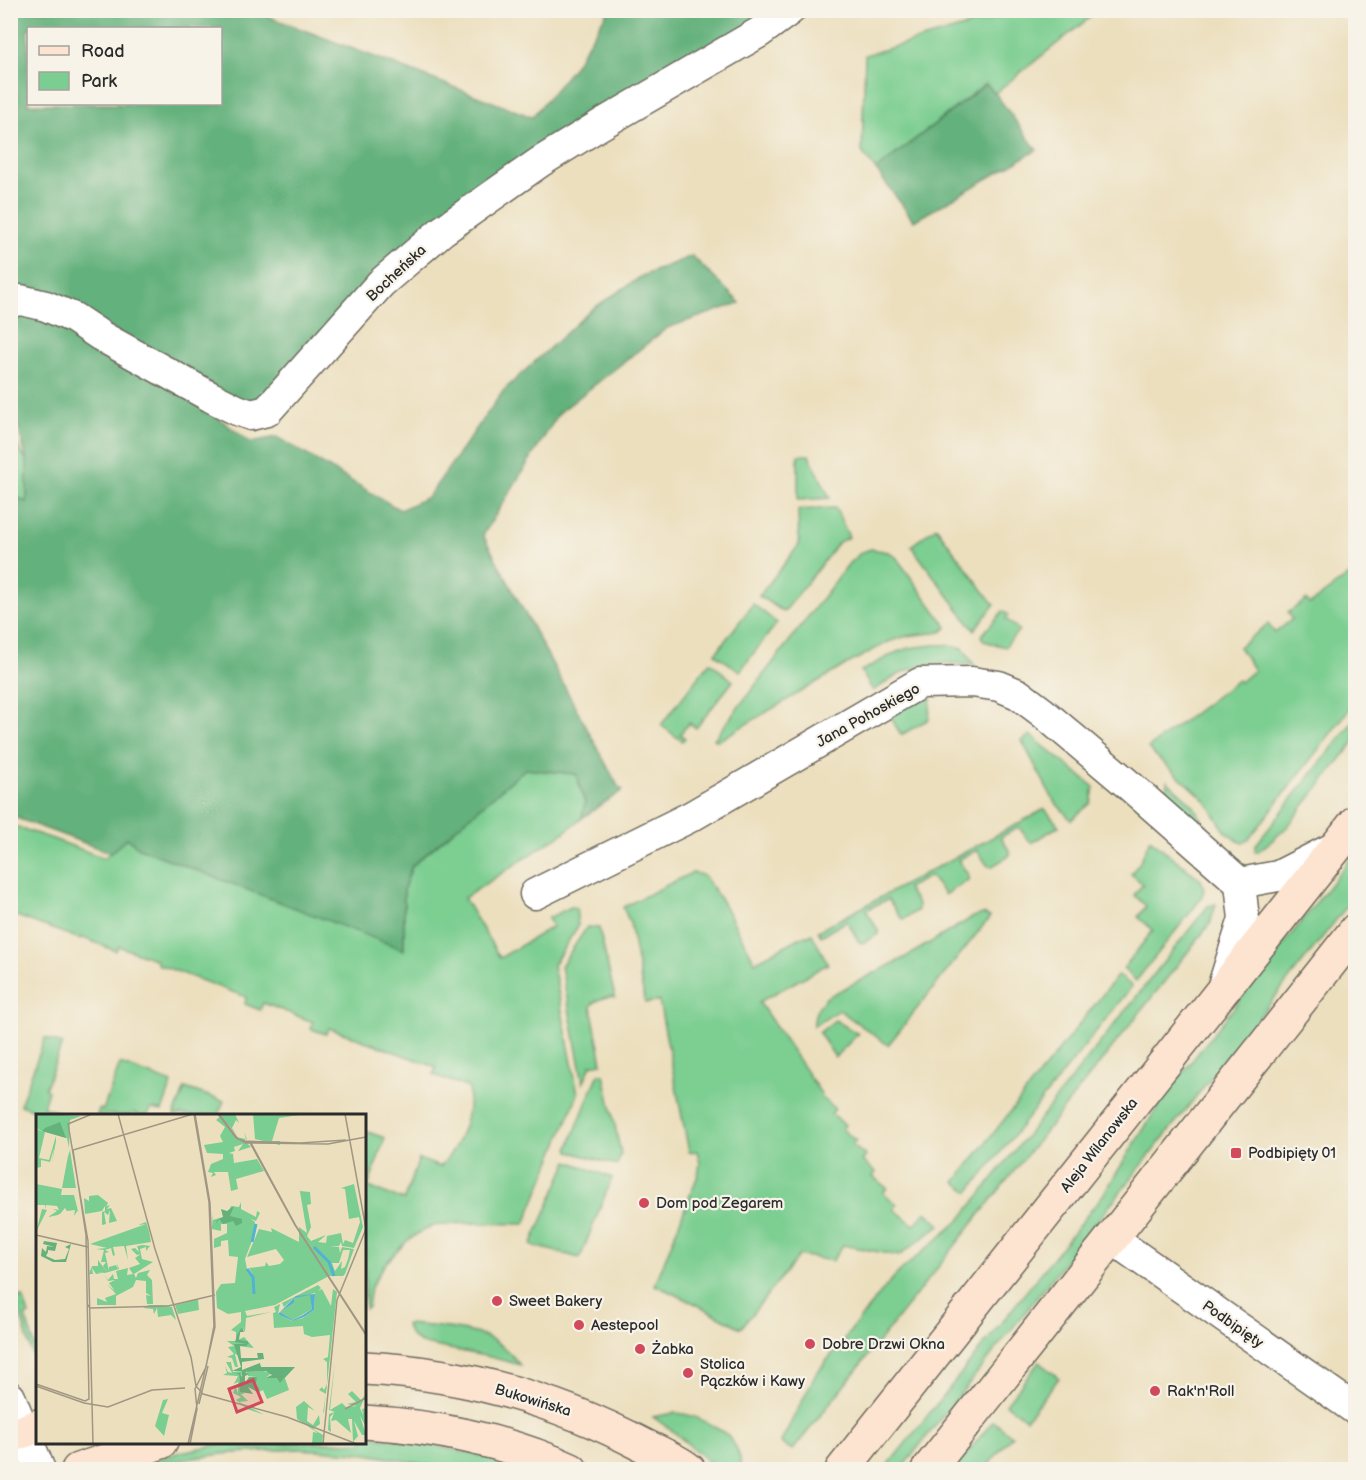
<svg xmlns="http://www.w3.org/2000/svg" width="1366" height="1480" viewBox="0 0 1366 1480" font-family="'Balsamiq Sans',sans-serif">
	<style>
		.green { fill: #7bce91; stroke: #537c5e; stroke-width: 1.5 }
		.forest { fill: #64b17b; stroke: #486e53; stroke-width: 1.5; fill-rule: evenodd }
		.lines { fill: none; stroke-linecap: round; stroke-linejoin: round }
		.street-casing { stroke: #6f6a5e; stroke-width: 33 }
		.secondary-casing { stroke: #6f6a5e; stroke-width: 36 }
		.street { stroke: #fff; stroke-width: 30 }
		.secondary { stroke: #fde4d1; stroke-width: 33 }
		.poi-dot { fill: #d1495b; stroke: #f7f3e8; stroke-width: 2 }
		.labels { text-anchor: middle; stroke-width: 4.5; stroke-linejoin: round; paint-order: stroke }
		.street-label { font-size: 15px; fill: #2b2b2b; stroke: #f7f3e8 }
		.poi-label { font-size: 15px; fill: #2b2b2b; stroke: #f7f3e8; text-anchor: start }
		.inset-river { fill: none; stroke: #52b2d1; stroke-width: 3 }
		.inset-road { fill: none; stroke: #9f9783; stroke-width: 1.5 }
		.view { fill: #d1495b; fill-opacity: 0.15; stroke: #d1495b; stroke-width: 3 }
		.inset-edge { fill: none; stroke: #2b2b2b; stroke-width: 3 }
	</style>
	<rect width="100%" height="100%" fill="#f7f3e8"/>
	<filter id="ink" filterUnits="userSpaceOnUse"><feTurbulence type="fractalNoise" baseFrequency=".0167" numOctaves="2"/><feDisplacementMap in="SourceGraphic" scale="12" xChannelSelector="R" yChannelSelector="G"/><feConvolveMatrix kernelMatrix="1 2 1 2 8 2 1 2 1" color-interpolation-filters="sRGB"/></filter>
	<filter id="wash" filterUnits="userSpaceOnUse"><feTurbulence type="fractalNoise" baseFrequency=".008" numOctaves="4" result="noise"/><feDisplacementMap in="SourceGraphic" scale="24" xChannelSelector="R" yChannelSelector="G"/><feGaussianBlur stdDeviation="1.35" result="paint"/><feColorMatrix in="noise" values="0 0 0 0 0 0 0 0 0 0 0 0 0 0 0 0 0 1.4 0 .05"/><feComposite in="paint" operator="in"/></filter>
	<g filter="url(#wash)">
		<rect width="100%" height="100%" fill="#ecdfbe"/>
		<g class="green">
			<path d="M 1069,11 L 1098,11 L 995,93 L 985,84 L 876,170 L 862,152 L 865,55 L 1010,14 Z"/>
			<path d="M 13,440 L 27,461 L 27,502 L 11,495 L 10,441 Z"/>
			<path d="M 798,455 L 809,455 L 830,498 L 798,500 Z"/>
			<path d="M 834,508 L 836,509 L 849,537 L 839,542 L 784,612 L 759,596 L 799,545 L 798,510 Z"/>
			<path d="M 936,527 L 991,601 L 995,604 L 974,630 L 911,546 Z"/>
			<path d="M 871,549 L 889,552 L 896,557 L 947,627 L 941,632 L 907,636 L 888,642 L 844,666 L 718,741 L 714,739 L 850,562 L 862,552 Z"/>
			<path d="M 1355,571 L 1355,702 L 1249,839 L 1243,843 C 1219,834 1217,811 1200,795 C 1183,779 1164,765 1148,748 L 1238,680 L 1240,682 L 1254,670 L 1239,647 L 1268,624 L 1275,633 L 1292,619 L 1288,613 L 1306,600 L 1310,604 Z"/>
			<path d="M 753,604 L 777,623 L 740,671 L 715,654 Z"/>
			<path d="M 1003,611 L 1008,615 L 1006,619 L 1019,630 L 1005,647 L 984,641 L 981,636 Z"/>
			<path d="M 934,645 L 951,645 L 963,648 L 974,665 C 951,662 924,662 902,673 C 892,678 882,685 873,691 L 861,671 L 897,652 L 909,648 Z"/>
			<path d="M 710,662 L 733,681 L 696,728 L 689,723 L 680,734 L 685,738 L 682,741 L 661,725 Z"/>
			<path d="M 931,697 L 929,719 L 901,735 L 891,718 L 892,715 L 911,704 Z"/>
			<path d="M 1355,719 L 1355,741 L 1288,826 L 1274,839 L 1257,852 L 1255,852 L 1255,846 Z"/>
			<path d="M 1030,735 L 1094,787 L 1091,803 L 1071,820 L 1054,801 L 1022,741 Z"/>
			<path d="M 525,769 L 576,774 L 585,803 L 582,818 L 562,834 L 464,898 L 500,958 L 552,927 L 548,918 L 571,907 L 576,908 L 578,926 L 553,965 L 578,1094 L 525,1224 L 466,1223 L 432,1226 L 417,1234 L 406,1242 L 384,1265 L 371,1287 L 368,1307 L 365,1309 L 365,1131 L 385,1138 L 368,1187 L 404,1200 L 419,1159 L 440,1167 C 461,1144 470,1119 469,1088 L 434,1075 L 436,1067 L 329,1028 L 326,1034 L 311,1029 L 313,1022 L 263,1003 L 260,1010 L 245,1004 L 246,997 L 157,964 L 157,960 L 118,946 L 116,951 L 81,937 L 80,939 L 11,914 L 11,825 L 53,839 L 104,858 L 127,838 L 404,949 L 404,888 L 412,866 Z"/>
			<path d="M 1167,781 L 1193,805 L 1214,839 L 1213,840 L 1169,803 L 1165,796 Z"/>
			<path d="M 1045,809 L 1059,826 L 1031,843 L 1027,839 L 1019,827 L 1001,837 L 1010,852 L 1009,856 L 991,867 L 987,865 L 977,850 L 958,860 L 969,876 L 968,880 L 945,895 L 930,876 L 907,888 L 918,905 L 918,910 L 904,919 L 901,918 L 888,899 L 866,910 L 878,930 L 878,934 L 863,943 L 859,942 L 847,921 L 821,936 L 818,931 Z"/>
			<path d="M 1150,839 L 1201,880 L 1204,889 L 1201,899 L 1136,981 L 1123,969 L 1153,930 L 1138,917 L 1146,906 L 1134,895 L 1143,884 L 1131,874 L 1140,862 Z"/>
			<path d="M 1355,853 L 1355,896 L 901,1469 L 885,1469 L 1103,1195 L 1163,1098 Z"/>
			<path d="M 693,872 L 704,876 L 723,903 L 755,962 L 805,935 L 807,937 L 812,934 L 828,964 L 759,1002 L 822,1095 L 821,1097 L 835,1109 L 831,1114 L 845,1125 L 842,1129 L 856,1141 L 852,1145 L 866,1156 L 862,1161 L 876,1172 L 873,1177 L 887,1188 L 883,1193 L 897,1204 L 894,1209 L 914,1225 L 926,1212 L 940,1225 L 899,1256 L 843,1245 L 832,1261 L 799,1255 L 741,1328 L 694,1303 L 655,1285 L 698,1175 L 700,1163 L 697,1151 L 689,1152 L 659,1001 L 645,1003 L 630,923 L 623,907 Z"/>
			<path d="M 1216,904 L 1210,924 L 793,1450 L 783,1445 L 781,1442 L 816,1374 L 888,1284 L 900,1271 L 960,1220 L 1208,906 Z"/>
			<path d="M 983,914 L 990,917 L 888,1045 L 839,1010 L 814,1026 C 813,1013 818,1006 827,997 L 906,957 L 973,917 Z"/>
			<path d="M 587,927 L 599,928 L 615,997 C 609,995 595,1000 591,1006 L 602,1063 L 591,1065 L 583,1083 L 561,966 Z"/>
			<path d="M 1118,975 L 1132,986 L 969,1192 L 955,1182 Z"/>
			<path d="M 835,1020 L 858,1034 L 835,1057 L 819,1033 Z"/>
			<path d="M 45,1038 L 62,1044 L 45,1089 L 48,1091 L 43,1107 L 66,1115 L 49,1115 L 20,1105 Z"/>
			<path d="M 120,1064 L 172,1083 L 162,1111 L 151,1109 L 148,1115 L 140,1115 L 133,1113 L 132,1115 L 97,1115 L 99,1109 L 103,1110 Z"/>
			<path d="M 599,1074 L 604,1074 L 621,1154 L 617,1165 L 571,1152 L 568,1149 L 589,1096 Z"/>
			<path d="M 185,1088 L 224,1101 L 218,1115 L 174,1115 Z"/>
			<path d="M 568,1161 L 612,1178 L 580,1258 L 531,1245 Z"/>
			<path d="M 10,1276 L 19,1298 L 23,1297 L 29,1315 L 25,1316 L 37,1353 L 37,1371 L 11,1283 Z"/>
			<path d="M 406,1324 C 430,1326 465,1328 487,1337 C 499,1342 512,1354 520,1365 L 490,1357 L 424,1344 C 415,1341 407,1334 406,1324 Z"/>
			<path d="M 1039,1362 L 1059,1378 L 1026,1419 L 1006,1404 Z"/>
			<path d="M 674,1413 C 696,1414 708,1423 726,1434 C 736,1443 741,1457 741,1469 L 717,1469 L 675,1433 L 653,1417 Z"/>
			<path d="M 993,1421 L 1012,1436 L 985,1469 L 954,1469 Z"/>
			<path d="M 365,1436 L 412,1441 L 484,1456 L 529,1469 L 446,1469 L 417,1463 L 367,1454 L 330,1451 L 298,1449 L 221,1454 L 161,1463 L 136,1469 L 122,1470 L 181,1452 L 225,1443 L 364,1442 Z"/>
		</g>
		<g class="forest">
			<path d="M 11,11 L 254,11 L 532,117 L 573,68 L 608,11 L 779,11 L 601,116 L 268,393 L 252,400 L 237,402 L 63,302 L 11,285 ZM 28,28 L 220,28 L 220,104 L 28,104 Z"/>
			<path d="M 986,84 L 995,93 L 1037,150 L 914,221 L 876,170 Z"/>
			<path d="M 692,256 L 740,303 L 667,328 L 559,413 L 483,535 L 619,788 L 623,790 L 582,818 L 585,803 L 576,774 L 525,769 L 412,866 L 404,888 L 404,950 L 139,848 L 127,838 L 111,853 L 11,816 L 11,495 L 27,502 L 27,461 L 14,411 L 11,376 L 10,320 L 13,316 L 20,311 L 52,315 L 208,410 L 250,442 L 277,437 L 400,510 L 428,497 L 504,390 L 592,309 L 642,276 Z"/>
		</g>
	</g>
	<g filter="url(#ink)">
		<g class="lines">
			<g class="street-casing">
				<g id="street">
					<path d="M 10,302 L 21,300 L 46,306 L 74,318 L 101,336 L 211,397 L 237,410 L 251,415 L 267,411 L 381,283 L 442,231 L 540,162 L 600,125 L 760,32 L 790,10"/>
					<path d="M 535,894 L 692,816 L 920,683 L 972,682 L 999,686 L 1018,694 L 1042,712 L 1130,786 L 1240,883"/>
					<path d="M 1223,986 L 1244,919 L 1240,883 L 1278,876 L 1335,847"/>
					<path d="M 1111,1238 L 1356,1410"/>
					<path d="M 10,1397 L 40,1470"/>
				</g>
			</g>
			<g class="secondary-casing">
				<g id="secondary">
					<path d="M 364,1368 C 462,1373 558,1400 645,1446 C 660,1453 676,1460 689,1470"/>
					<path d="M 364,1422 C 433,1426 508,1441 571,1470"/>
					<path d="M 10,1436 L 38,1426"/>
					<path d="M 78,1470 L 161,1442"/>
					<path d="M 842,1470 L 1356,822"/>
					<path d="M 928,1470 L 1356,930"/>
				</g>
			</g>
			<use href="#street" class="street"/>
			<use href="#secondary" class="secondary"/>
		</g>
	</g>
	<g class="poi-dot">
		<rect x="1230" y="1147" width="12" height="12" rx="3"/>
		<circle cx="644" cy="1203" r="6"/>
		<circle cx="497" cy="1301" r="6"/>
		<circle cx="579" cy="1325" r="6"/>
		<circle cx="810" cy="1344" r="6"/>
		<circle cx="640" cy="1349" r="6"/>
		<circle cx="688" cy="1373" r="6"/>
		<circle cx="1155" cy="1391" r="6"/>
	</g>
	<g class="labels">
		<g class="street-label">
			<text transform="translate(396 273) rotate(-43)" y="5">Bocheńska</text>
			<text transform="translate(868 715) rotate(-29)" y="5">Jana Pohoskiego</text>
			<text transform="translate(1099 1145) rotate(-52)" y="5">Aleja Wilanowska</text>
			<text transform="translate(1233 1324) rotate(35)" y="5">Podbipięty</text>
			<text transform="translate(533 1400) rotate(17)" y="5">Bukowińska</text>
		</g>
		<g class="poi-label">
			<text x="1248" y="1158">Podbipięty 01</text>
			<text x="656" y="1208">Dom pod Zegarem</text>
			<text x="509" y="1306">Sweet Bakery</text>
			<text x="591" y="1330">Aestepool</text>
			<text x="822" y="1349">Dobre Drzwi Okna</text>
			<text x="652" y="1354">Żabka</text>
			<text x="700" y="1369">Stolica<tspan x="700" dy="17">Pączków i Kawy</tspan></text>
			<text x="1167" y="1396">Rak'n'Roll</text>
		</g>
	</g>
	<g transform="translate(36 1114)">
		<rect width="330" height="330" fill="#ecdfbe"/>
		<path d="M 0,0 L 45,2 L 34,6 L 33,34 L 31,24 L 9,18 L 3,44 L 13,46 L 20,22 L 20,27 L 16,49 L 18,34 L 14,48 L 5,46 L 5,53 L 0,54 L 0,15 L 8,18 L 0,14 ZM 187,0 L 199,0 L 203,9 L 200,6 L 196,14 L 201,21 L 186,4 L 200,23 L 210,25 L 208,18 L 211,25 L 208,26 L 215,33 L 202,37 L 207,30 L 198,33 L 199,37 L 193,39 L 197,40 L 198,49 L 221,45 L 228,57 L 200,65 L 202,75 L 195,77 L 192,58 L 178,58 L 180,61 L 175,63 L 177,59 L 172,58 L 175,50 L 187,45 L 187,40 L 171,39 L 168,31 L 187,28 L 184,22 L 189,13 L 180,6 ZM 217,0 L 263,0 L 263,1 L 243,4 L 236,27 L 251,27 L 244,27 L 244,31 L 219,25 ZM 34,36 L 40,74 L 26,74 L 32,42 ZM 0,70 L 26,75 L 25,81 L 38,81 L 43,101 L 42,96 L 38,102 L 39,96 L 31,97 L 29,94 L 24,100 L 23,100 L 22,101 L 12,103 L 8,102 L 0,118 L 6,95 L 11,96 L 8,102 L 12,103 L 21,97 L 17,95 L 23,96 L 21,92 L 10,91 L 9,95 L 9,91 L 0,91 ZM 318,70 L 327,113 L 318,134 L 306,132 L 305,128 L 303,132 L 294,132 L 303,133 L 304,139 L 306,133 L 318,135 L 309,160 L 307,162 L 303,162 L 308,154 L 303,162 L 293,162 L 239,191 L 209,197 L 211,202 L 235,198 L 210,204 L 209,218 L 206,213 L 202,226 L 208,223 L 218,234 L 202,232 L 202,241 L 199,240 L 202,253 L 199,253 L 196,244 L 191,243 L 198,240 L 192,233 L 198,232 L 191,227 L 200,227 L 200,218 L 195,216 L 205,208 L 205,198 L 192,200 L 181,194 L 180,178 L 185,170 L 199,169 L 202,143 L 193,142 L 192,126 L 185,127 L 185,132 L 178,134 L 178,125 L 191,119 L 191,110 L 185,110 L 185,117 L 176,115 L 176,99 L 177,113 L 177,106 L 190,102 L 195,92 L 203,93 L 205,88 L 205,95 L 220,103 L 221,97 L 224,99 L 220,107 L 215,105 L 219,108 L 219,119 L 209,145 L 211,155 L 218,162 L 213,154 L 229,152 L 230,148 L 233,152 L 244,150 L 248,146 L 240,135 L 211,143 L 223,115 L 236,118 L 235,114 L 263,128 L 263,113 L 271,119 L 263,72 L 264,77 L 274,78 L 275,90 L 271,91 L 275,113 L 271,122 L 275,127 L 290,121 L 282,128 L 290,129 L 291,122 L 305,119 L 307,130 L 309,126 L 317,129 L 324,108 L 323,103 L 313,105 L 309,75 L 305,74 ZM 307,136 L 314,136 L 312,145 L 309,153 L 305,155 L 306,147 L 299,157 L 296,149 L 303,149 ZM 62,81 L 72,89 L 70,93 L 71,92 L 74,91 L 71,95 L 75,94 L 81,107 L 73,109 L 74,96 L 72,101 L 68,98 L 70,110 L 66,111 L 66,98 L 69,97 L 69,92 L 66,97 L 49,100 L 48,84 L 53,87 L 53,82 ZM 107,99 L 113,117 L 115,128 L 90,132 L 92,146 L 88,132 L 77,133 L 79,141 L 77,142 L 75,134 L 69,136 L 73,138 L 69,139 L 73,157 L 73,153 L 80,151 L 82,155 L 81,149 L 83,155 L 69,159 L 61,158 L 66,159 L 60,160 L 56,154 L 57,160 L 53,160 L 56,152 L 62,152 L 62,146 L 71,158 L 67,152 L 70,148 L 65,148 L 68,136 L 60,135 L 71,134 L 54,130 L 110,110 L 102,111 L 110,108 ZM 107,131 L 114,132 L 110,137 L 110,133 L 104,135 L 106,145 L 117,148 L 98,160 L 100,164 L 102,159 L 114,156 L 111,161 L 116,166 L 117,190 L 111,190 L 110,181 L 115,182 L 110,179 L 110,167 L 100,166 L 97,173 L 80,182 L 80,191 L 61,191 L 61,184 L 71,188 L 69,184 L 80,180 L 71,170 L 79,177 L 73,169 L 79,166 L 72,167 L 68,160 L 72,166 L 77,160 L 78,165 L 82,165 L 80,157 L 92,154 L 91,161 L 97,160 L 93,154 L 104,150 L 99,144 L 105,140 L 101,141 L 95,135 L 99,134 L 103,138 L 101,132 ZM 282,171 L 285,174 L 282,177 L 286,175 L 295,192 L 297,175 L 301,178 L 288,298 L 287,299 L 290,280 L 283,276 L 286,273 L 288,276 L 291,270 L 291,248 L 287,245 L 292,243 L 294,221 L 276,223 L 268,220 L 267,212 L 238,214 L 237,199 L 240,198 L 238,193 L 244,190 L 242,200 L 245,201 L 256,207 L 267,204 L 278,196 L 279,179 L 275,180 L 276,195 L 257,206 L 244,198 L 258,189 L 258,184 L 248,193 L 246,189 ZM 162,185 L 163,196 L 142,200 L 139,191 ZM 113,191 L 136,191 L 130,192 L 136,193 L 140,206 L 135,201 L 122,203 L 121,194 L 118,200 L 117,195 L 107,194 ZM 299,247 L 294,296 L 306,289 L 310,293 L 321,292 L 311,290 L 320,288 L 312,280 L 316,277 L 325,286 L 330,280 L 324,294 L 327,301 L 326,295 L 330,294 L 330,313 L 324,302 L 330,321 L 326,321 L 318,307 L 322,322 L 317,328 L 316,305 L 312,305 L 315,319 L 300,306 L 295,307 L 298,299 L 294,303 L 295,318 L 292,316 L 293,300 L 299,298 L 293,296 ZM 190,248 L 195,248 L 197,258 L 206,257 L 207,262 L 203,259 L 203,266 L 208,280 L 205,280 L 212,287 L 203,288 L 229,301 L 211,295 L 200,286 L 205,283 L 197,279 L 199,273 L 200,273 L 202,280 L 202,268 L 198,270 L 202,262 L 187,261 L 191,259 L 189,252 L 192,258 L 196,259 ZM 227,257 L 236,259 L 229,264 L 241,263 L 244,268 L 249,264 L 253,276 L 231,285 L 227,276 L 223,278 L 223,266 L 222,276 L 217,274 L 221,263 L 212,262 L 211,258 ZM 132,285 L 126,299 L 133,301 L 128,322 L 119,312 L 127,286 ZM 268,287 L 279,297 L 272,293 L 271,307 L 277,311 L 283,301 L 284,310 L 277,315 L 287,321 L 286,330 L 276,330 L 277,318 L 282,319 L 261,305 L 260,293 Z" fill="#7bce91" fill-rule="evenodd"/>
		<path d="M 24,8 L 30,24 L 6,17 L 9,14 ZM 198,92 L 194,102 L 206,105 L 206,109 L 200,112 L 197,107 L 187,110 L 183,105 L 180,110 L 181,106 L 187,103 L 185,95 L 191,97 ZM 8,127 L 21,129 L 19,137 L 12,136 L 12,138 L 10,142 L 19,146 L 29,145 L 33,135 L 29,133 L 35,130 L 30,148 L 17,148 L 5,142 L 6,134 L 10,138 L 11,132 L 19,133 L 7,130 ZM 206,213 L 208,218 L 204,218 L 203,226 L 211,227 L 213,229 L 210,232 L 204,232 L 205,244 L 222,244 L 221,239 L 227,239 L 228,245 L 206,248 L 206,256 L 224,249 L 225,253 L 259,253 L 244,269 L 241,264 L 229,264 L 236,261 L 230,257 L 209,258 L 213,260 L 209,262 L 209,269 L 213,263 L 221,263 L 219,275 L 222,276 L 223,266 L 223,279 L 212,273 L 217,280 L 204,278 L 203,260 L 199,259 L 204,259 L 206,263 L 206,257 L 196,257 L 205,253 L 198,230 L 211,230 L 199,228 L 201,221 Z" fill="#64b17b"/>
		<path d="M 279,180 L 278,196 L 268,203 L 257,207 L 242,200 L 260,182 ZM 274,181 L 276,195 L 267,201 L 257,206 L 244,198 L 258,189 L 258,184 Z" fill="#52b2d1" fill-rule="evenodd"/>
		<path class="inset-river" d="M 216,128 L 220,110M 278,133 L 293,148 L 298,162M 211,155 L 217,163 L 218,180"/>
		<path class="inset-road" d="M 56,0 L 32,10 L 52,127 L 57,330M 82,0 L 119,135 L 155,243 L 160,272 L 167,280 L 251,303 L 321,330M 182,0 L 200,24 L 210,29 L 292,30 L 330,23M 183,0 L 202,25 L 215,29 L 260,112 L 330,220M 207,27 L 264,29 L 310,26M 213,27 L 259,111 L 330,221M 0,121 L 52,133M 51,190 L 54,194 L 132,192 L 179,181M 0,270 L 49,287 L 53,285 L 50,121 L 37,36 L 157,0M 0,272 L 48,289 L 72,293 L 116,276 L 149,274M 163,290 L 172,252M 309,295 L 330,284M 152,330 L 179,213 L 174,89 L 159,0M 154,330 L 161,295 L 159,275 L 170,253 L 178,212 L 173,88 L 158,0M 287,330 L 301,186 L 330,115 L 309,0"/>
		<path class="view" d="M 217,266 L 226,288 L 201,298 L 193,275 Z"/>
		<rect width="330" height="330" class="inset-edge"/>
	</g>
	<rect width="1366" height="1480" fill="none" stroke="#f7f3e8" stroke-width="36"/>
	<rect x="27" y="27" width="195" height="78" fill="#f7f3e8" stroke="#a5a39c" stroke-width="1.5"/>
	<rect x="39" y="46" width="30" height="9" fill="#fde4d1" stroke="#a5a39c" stroke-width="1.5"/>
	<text x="81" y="57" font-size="18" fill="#2b2b2b">Road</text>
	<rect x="39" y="72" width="30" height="18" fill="#7bce91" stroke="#a5a39c" stroke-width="1.5"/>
	<text x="81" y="87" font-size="18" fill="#2b2b2b">Park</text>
</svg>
